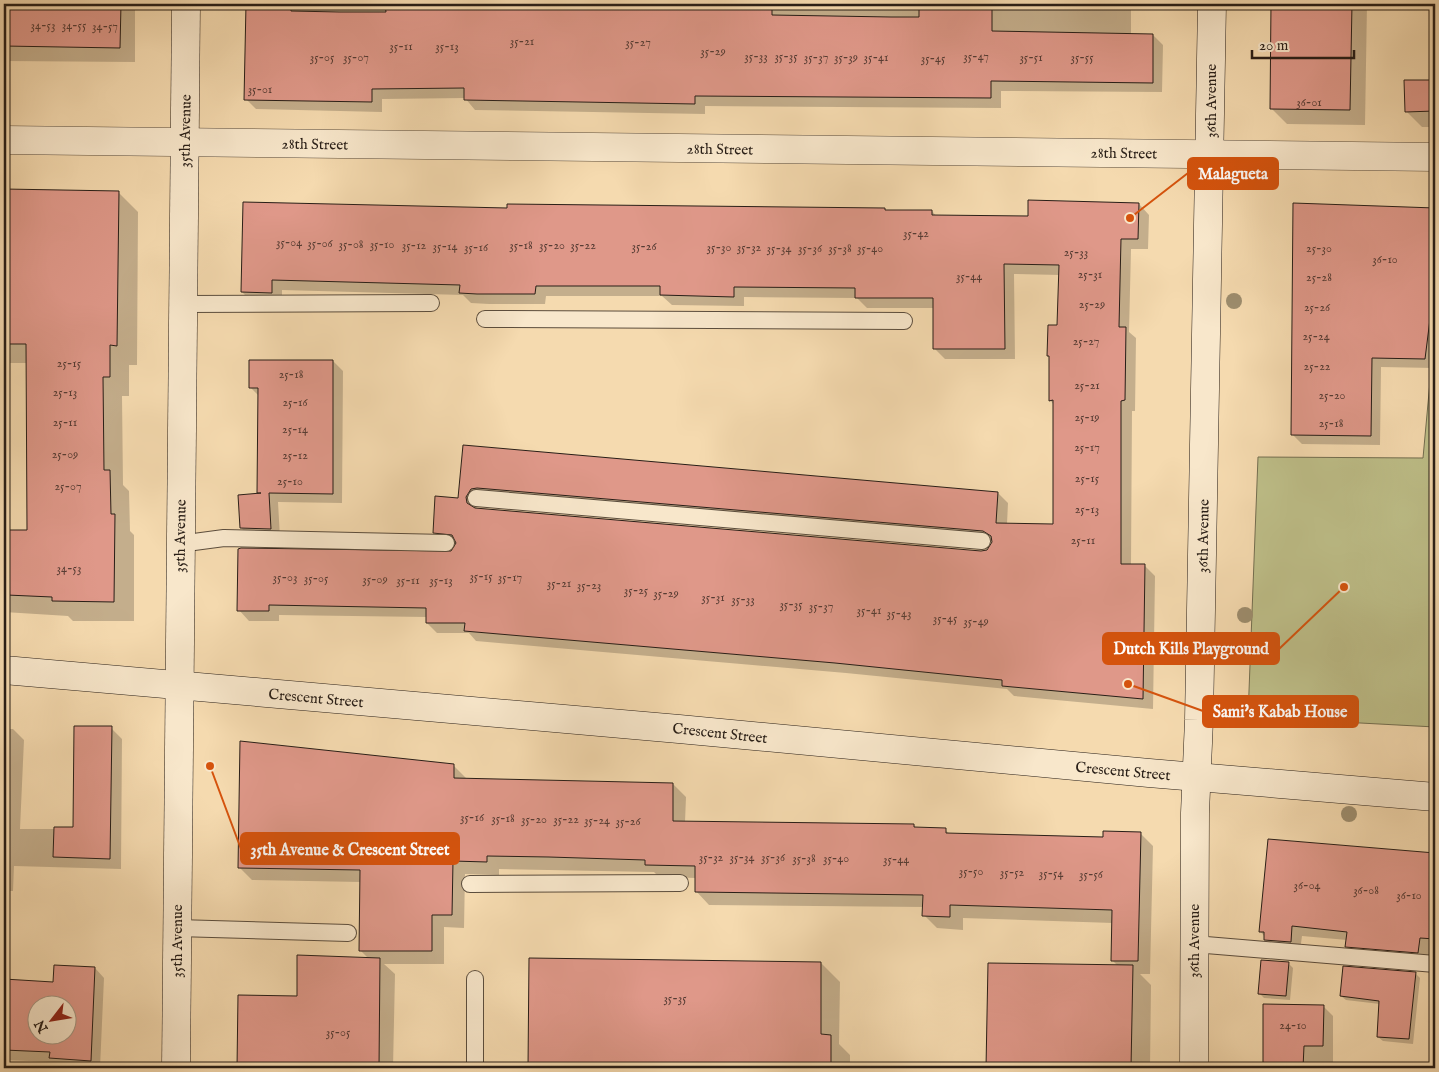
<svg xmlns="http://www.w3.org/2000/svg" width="1439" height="1072" viewBox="0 0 1439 1072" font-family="'IM FELL English',serif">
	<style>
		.green { fill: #bebf89; stroke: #736e50 }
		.shadow { fill: #0003; fill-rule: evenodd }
		.building { fill: #df9889; stroke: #281e17; fill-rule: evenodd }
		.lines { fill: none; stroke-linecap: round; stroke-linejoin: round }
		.lane-casing { stroke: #5b4d3d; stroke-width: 18 }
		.street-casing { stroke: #5b4d3d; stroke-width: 29 }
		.secondary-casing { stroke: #281e17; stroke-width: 29 }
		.lane { stroke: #f8e7cb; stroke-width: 16 }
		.street { stroke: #f8e7cb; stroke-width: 28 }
		.secondary { stroke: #f8e7cb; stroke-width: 28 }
		.tree { fill: #9d8d6e }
		.labels { text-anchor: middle; stroke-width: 4.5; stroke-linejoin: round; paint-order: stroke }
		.number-label { font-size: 12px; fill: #563c34 }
		.street-label { font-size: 15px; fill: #281e17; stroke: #f8e7cb }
		.leader { fill: none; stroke: #d5530d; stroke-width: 2 }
		.callout-dot { fill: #d5530d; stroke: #f8e7cb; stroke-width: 2 }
		.callout { fill: #d5530d; stroke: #d5530d; stroke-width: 2 }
		.callout-label { font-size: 16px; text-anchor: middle; font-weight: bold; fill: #fff }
	</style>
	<rect width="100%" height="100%" fill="#f5daaf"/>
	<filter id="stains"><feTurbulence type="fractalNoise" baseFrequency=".004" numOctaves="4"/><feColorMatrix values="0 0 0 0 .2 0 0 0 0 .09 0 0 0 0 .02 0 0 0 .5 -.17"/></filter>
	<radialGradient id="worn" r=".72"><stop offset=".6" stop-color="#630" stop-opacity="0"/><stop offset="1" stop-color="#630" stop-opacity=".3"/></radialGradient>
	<path class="green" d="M 1435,327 L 1435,727 L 1248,717 L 1258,457 L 1423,458 Z"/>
	<g class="shadow">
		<path d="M 4,4 L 135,4 L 135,62 L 4,61 Z"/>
		<path d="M 247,4 L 1131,4 L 1131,34 L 1153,35 L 1163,45 L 1162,92 L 1001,91 L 1001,108 L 705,106 L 705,114 L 475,110 L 465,98 L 382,99 L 382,112 L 256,109 L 246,99 Z"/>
		<path d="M 1272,4 L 1367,4 L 1365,125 L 1287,124 L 1271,108 Z"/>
		<path d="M 1435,22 L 1435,127 L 1422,127 L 1406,111 L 1429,81 Z"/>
		<path d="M 4,191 L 118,192 L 138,212 L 137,365 L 129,365 L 129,396 L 122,396 L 123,485 L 129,491 L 130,531 L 134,535 L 134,621 L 73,621 L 68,616 L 4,612 L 4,531 L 28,532 L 27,363 L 4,363 Z"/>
		<path d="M 244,203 L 508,209 L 885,209 L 887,211 L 932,211 L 937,217 L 1029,217 L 1139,204 L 1149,215 L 1148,249 L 1131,249 L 1129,332 L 1136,338 L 1135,411 L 1132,411 L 1131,565 L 1144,565 L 1155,576 L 1153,709 L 1014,696 L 1007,689 L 846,673 L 476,641 L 469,633 L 437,633 L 427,623 L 427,617 L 279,615 L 279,621 L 249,621 L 239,610 L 452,553 L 457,544 L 445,543 L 434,532 L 460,499 L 464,446 L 998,493 L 1008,503 L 1007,524 L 1054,525 L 1054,405 L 1050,400 L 1050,357 L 1048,356 L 1058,326 L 1060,275 L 1014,274 L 1015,359 L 945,359 L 935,349 L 934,308 L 867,308 L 857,298 L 744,297 L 744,306 L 672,305 L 662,296 L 546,296 L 545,304 L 489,304 L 471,303 L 463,295 L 282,290 L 282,303 L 252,302 L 242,292 ZM 488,498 L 992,541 L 991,548 L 981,552 L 476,509 L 478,502 Z"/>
		<path d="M 1294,204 L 1435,209 L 1434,368 L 1381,367 L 1380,445 L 1302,444 L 1293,435 Z"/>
		<path d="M 333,361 L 343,371 L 342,503 L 278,502 L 280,538 L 251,537 L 241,528 L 261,494 L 259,492 L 259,396 L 250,387 Z"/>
		<path d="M 111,728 L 122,739 L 121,869 L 14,866 L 13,891 L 4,891 L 4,729 L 13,729 L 24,740 L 20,829 L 74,829 Z"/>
		<path d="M 454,766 L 467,779 L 673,784 L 686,797 L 685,822 L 914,825 L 917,829 L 945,830 L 950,834 L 1104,839 L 1140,833 L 1153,846 L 1150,974 L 1140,974 L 1151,985 L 1150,1068 L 987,1068 L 989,964 L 1118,966 L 1112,960 L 1113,923 L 963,918 L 963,930 L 937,928 L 924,915 L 924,907 L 709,905 L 696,891 L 696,878 L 659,877 L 654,872 L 499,869 L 499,875 L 465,874 L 464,928 L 444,927 L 444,964 L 384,964 L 395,974 L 393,1068 L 238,1068 L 239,997 L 298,997 L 369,959 L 360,950 L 361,882 L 252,880 L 239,867 Z"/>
		<path d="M 1269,840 L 1435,855 L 1435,948 L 1430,947 L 1428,962 L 1356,956 L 1346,946 L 1347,940 L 1302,936 L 1300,951 L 1275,949 L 1260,931 Z"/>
		<path d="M 530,959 L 821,963 L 840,982 L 839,1044 L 850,1055 L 850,1068 L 529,1068 Z"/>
		<path d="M 1288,963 L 1293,968 L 1290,1000 L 1264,998 L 1259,993 Z"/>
		<path d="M 95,968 L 104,978 L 100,1068 L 60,1068 L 54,1062 L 4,1060 L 4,981 L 54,983 ZM 38,1004 L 68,1004 L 68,1034 L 38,1034 Z"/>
		<path d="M 1416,974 L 1420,978 L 1413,1044 L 1383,1041 L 1378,1037 L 1380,1004 L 1346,1000 L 1341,996 Z"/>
		<path d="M 1265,1006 L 1323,1006 L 1333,1016 L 1333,1068 L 1264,1068 Z"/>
	</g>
	<g class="building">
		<path d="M 4,4 L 121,4 L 120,48 L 4,46 Z"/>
		<path d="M 246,4 L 291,4 L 291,11 L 339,12 L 386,12 L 385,4 L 688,4 L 688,7 L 772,8 L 772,15 L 891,17 L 919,17 L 919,9 L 992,9 L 992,31 L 1153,34 L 1153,83 L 991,81 L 991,98 L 695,96 L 695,104 L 464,100 L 464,88 L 372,89 L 372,102 L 244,100 Z"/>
		<path d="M 1271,4 L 1352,4 L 1350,110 L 1270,109 Z"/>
		<path d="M 1404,80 L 1435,80 L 1435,111 L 1405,112 Z"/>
		<path d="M 4,189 L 119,191 L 117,346 L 110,345 L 110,377 L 103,377 L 104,470 L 110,470 L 111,514 L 115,514 L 114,602 L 52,601 L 52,597 L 7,595 L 8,593 L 4,593 L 4,530 L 27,530 L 26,344 L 4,344 Z"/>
		<path d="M 1028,200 L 1139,203 L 1138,239 L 1121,239 L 1119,327 L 1126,327 L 1125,400 L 1121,401 L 1121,564 L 1145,564 L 1143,699 L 1002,686 L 1002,680 L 835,663 L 464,631 L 465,623 L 426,623 L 426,608 L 269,605 L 269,611 L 237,611 L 238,549 L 241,548 L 451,551 L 456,543 L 452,535 L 433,533 L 435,496 L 458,498 L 463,445 L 998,492 L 996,523 L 1053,524 L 1053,400 L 1049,401 L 1049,356 L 1047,356 L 1048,325 L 1057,325 L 1059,265 L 1004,264 L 1005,349 L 933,349 L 933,298 L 855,298 L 855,288 L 734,287 L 734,297 L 660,295 L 660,286 L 536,286 L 535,294 L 477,294 L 459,293 L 460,285 L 272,280 L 272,293 L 241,292 L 243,202 L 507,208 L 507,204 L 885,208 L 885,210 L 932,210 L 932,215 L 1028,216 ZM 477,488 L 983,531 L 991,536 L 992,542 L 987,550 L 981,551 L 475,508 L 467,503 L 466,497 L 471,489 Z"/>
		<path d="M 1293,203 L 1435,208 L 1435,295 L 1433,295 L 1425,359 L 1372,358 L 1371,436 L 1291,435 Z"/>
		<path d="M 249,360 L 333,360 L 333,494 L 269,493 L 271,529 L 240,528 L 238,495 L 261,493 L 257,493 L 258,388 L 249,388 Z"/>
		<path d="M 74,726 L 112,726 L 110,859 L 53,857 L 54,827 L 73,827 Z"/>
		<path d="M 240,741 L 454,764 L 454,778 L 673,783 L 673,821 L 914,824 L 914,827 L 946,828 L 946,833 L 1103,837 L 1103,831 L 1141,832 L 1138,961 L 1111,961 L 1112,910 L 950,905 L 950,917 L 922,916 L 923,895 L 695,892 L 695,866 L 645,865 L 645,860 L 549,857 L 487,856 L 487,862 L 453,861 L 452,915 L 432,915 L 432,951 L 359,951 L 360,870 L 238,868 Z"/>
		<path d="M 1268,839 L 1435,853 L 1435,939 L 1420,938 L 1418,953 L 1345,947 L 1347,932 L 1292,926 L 1291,942 L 1264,940 L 1264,932 L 1259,932 Z"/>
		<path d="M 297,955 L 380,958 L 379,1068 L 237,1068 L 238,995 L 297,996 Z"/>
		<path d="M 529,958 L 821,962 L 821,1034 L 831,1035 L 831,1068 L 528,1068 Z"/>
		<path d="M 1261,960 L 1289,962 L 1286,996 L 1258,994 Z"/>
		<path d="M 988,963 L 1133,965 L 1131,1068 L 986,1068 Z"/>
		<path d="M 54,965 L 95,967 L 91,1061 L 49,1058 L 50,1052 L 4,1050 L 4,979 L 53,982 ZM 38,1004 L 68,1004 L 68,1034 L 38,1034 Z"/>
		<path d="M 1343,966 L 1416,972 L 1409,1039 L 1377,1037 L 1379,1001 L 1340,996 Z"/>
		<path d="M 1263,1004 L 1324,1005 L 1323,1046 L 1304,1046 L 1303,1068 L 1263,1068 Z"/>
	</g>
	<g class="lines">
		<g class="lane-casing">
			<g id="lane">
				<path d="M 183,304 L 431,303"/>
				<path d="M 485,319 L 904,321"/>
				<path d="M 476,498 L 982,541"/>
				<path d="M 179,544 L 224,538 L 446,543"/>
				<path d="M 470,884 L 680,883"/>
				<path d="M 177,928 L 348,933"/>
				<path d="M 1194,944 L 1435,964"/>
				<path d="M 475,1068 L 475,979"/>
			</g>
		</g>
		<g class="street-casing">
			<path id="street" d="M 4,140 L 1435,157"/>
		</g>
		<g class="secondary-casing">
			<g id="secondary">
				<path d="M 4,670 L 679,729 L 1149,773 L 1435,797"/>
				<path d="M 176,1068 L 186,4"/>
				<path d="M 1194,1068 L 1195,813 L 1199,720 L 1212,4"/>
			</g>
		</g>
		<use href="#lane" class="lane"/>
		<use href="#street" class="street"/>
		<use href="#secondary" class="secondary"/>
	</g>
	<g class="tree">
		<circle cx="1234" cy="301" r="8"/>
		<circle cx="1245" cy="615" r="8"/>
		<circle cx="1349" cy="814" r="8"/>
	</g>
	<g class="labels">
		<g class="number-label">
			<text x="43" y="29">34-53</text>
			<text x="74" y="29">34-55</text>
			<text x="105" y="30">34-57</text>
			<text x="522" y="45">35-21</text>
			<text x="638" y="46">35-27</text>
			<text x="401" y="50">35-11</text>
			<text x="447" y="50">35-13</text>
			<text x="713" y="55">35-29</text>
			<text x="756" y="60">35-33</text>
			<text x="786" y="60">35-35</text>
			<text x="976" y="60">35-47</text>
			<text x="322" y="61">35-05</text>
			<text x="356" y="61">35-07</text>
			<text x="816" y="61">35-37</text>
			<text x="846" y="61">35-39</text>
			<text x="876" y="61">35-41</text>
			<text x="1031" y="61">35-51</text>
			<text x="1082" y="61">35-55</text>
			<text x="933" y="62">35-45</text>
			<text x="260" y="93">35-01</text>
			<text x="1309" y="106">36-01</text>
			<text x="916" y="237">35-42</text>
			<text x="289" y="246">35-04</text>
			<text x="320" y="247">35-06</text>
			<text x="351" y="248">35-08</text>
			<text x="382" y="248">35-10</text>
			<text x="414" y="249">35-12</text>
			<text x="521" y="249">35-18</text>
			<text x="552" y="249">35-20</text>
			<text x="583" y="249">35-22</text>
			<text x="445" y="250">35-14</text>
			<text x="644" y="250">35-26</text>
			<text x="476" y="251">35-16</text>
			<text x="719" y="251">35-30</text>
			<text x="749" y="251">35-32</text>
			<text x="779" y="252">35-34</text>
			<text x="810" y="252">35-36</text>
			<text x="840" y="252">35-38</text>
			<text x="870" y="252">35-40</text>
			<text x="1319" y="252">25-30</text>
			<text x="1076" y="256">25-33</text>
			<text x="1385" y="263">36-10</text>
			<text x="1090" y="278">25-31</text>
			<text x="969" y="280">35-44</text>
			<text x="1319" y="281">25-28</text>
			<text x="1092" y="308">25-29</text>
			<text x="1317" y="311">25-26</text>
			<text x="1316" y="340">25-24</text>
			<text x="1086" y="345">25-27</text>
			<text x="69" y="367">25-15</text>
			<text x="1317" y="370">25-22</text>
			<text x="291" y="378">25-18</text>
			<text x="1087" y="389">25-21</text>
			<text x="65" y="396">25-13</text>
			<text x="1332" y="399">25-20</text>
			<text x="295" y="406">25-16</text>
			<text x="1087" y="421">25-19</text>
			<text x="65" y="426">25-11</text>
			<text x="1331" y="427">25-18</text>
			<text x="295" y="433">25-14</text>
			<text x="1087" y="451">25-17</text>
			<text x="65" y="458">25-09</text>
			<text x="295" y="459">25-12</text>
			<text x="1087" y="482">25-15</text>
			<text x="290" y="485">25-10</text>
			<text x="68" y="490">25-07</text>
			<text x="1087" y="513">25-13</text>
			<text x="1083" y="544">25-11</text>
			<text x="69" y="572">34-53</text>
			<text x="481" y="580">35-15</text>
			<text x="285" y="581">35-03</text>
			<text x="510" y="581">35-17</text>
			<text x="316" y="582">35-05</text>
			<text x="375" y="583">35-09</text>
			<text x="408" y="584">35-11</text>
			<text x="441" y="584">35-13</text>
			<text x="559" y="587">35-21</text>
			<text x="589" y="589">35-23</text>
			<text x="636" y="594">35-25</text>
			<text x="666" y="597">35-29</text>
			<text x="713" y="601">35-31</text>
			<text x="743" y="603">35-33</text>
			<text x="791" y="608">35-35</text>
			<text x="821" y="610">35-37</text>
			<text x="869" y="614">35-41</text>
			<text x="899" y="617">35-43</text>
			<text x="945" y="622">35-45</text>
			<text x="976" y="625">35-49</text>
			<text x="472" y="821">35-16</text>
			<text x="503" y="822">35-18</text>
			<text x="534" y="823">35-20</text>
			<text x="566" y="823">35-22</text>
			<text x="597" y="824">35-24</text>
			<text x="628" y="825">35-26</text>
			<text x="711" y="861">35-32</text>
			<text x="742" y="861">35-34</text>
			<text x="773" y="861">35-36</text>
			<text x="804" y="862">35-38</text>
			<text x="836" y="862">35-40</text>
			<text x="896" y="863">35-44</text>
			<text x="971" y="875">35-50</text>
			<text x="1012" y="876">35-52</text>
			<text x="1051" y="877">35-54</text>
			<text x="1091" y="878">35-56</text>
			<text x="1307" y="889">36-04</text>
			<text x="1366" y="894">36-08</text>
			<text x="1409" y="899">36-10</text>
			<text x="675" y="1002">35-35</text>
			<text x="1293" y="1029">24-10</text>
			<text x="338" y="1036">35-05</text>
		</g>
		<g class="street-label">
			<text transform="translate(1211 101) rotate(-90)" y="5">36th Avenue</text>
			<text transform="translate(185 131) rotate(-89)" y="5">35th Avenue</text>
			<text transform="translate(315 144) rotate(1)" y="5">28th Street</text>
			<text transform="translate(720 149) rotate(1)" y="5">28th Street</text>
			<text transform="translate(1124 153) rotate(1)" y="5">28th Street</text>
			<text transform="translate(180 536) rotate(-89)" y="5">35th Avenue</text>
			<text transform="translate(1203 536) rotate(-89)" y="5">36th Avenue</text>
			<text transform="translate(316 698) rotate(5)" y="5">Crescent Street</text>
			<text transform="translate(720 733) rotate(6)" y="5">Crescent Street</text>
			<text transform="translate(1123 771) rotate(5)" y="5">Crescent Street</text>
			<text transform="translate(177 941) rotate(-90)" y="5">35th Avenue</text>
			<text transform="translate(1194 941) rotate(-90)" y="5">36th Avenue</text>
		</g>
	</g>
	<path class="leader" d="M1130 218L1188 173M1344 587L1279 649M1128 684L1203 711M210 766L241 849"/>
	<g class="callout-dot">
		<circle cx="1130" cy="218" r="5"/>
		<circle cx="1344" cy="587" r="5"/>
		<circle cx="1128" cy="684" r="5"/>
		<circle cx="210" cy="766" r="5"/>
	</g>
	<g class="callout">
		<rect x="1188" y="158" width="90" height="31" rx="5"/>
		<rect x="1103" y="633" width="176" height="31" rx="5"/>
		<rect x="1203" y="696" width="155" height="31" rx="5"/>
		<rect x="241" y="833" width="218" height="31" rx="5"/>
	</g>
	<g class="callout-label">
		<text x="1233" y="179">Malagueta</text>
		<text x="1191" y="654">Dutch Kills Playground</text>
		<text x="1280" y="717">Sami's Kabab House</text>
		<text x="350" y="855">35th Avenue &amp; Crescent Street</text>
	</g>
	<rect width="1439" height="1072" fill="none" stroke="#f5daaf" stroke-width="20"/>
	<rect x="5" y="5" width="1429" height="1062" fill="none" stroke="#281e17" stroke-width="2.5"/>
	<rect x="10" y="10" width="1419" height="1052" fill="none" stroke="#281e17"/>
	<g transform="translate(52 1020) rotate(239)"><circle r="24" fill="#f8e7cb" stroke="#a59783"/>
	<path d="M0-4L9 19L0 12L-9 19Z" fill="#8f2418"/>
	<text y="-8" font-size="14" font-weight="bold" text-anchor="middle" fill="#281e17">N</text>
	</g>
	<path d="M1252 50v8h102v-8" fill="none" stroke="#281e17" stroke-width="2.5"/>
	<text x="1259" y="50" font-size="15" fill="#281e17" stroke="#f8e7cb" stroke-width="4" paint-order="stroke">20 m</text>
	<rect width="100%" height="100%" filter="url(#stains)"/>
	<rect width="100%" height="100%" fill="url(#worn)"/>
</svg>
